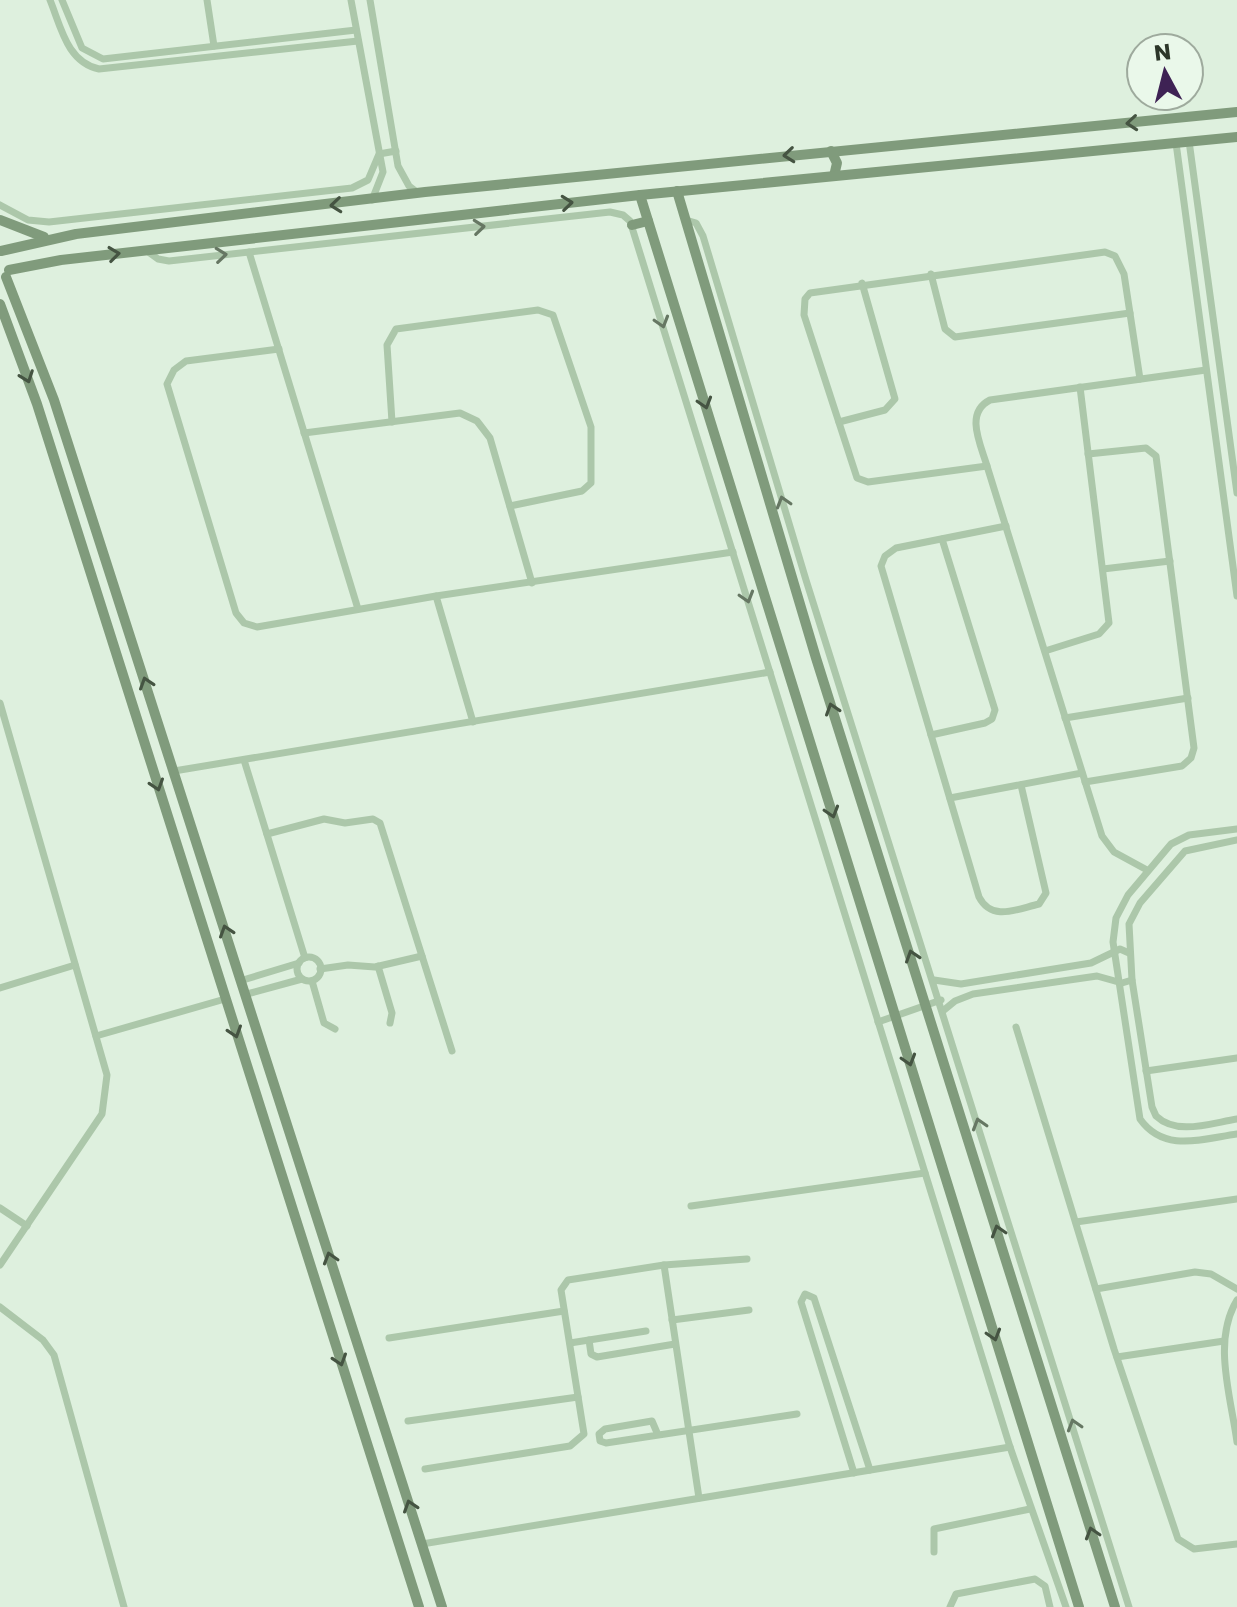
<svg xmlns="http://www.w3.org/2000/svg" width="1237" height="1607" viewBox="0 0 1237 1607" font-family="Poppins,sans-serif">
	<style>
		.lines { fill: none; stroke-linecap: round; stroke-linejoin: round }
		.street { stroke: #acc7aa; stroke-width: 7 }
		.secondary { stroke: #809b7c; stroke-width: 10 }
		.oneway { stroke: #455442 }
		.oneway2 { stroke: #667763 }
	</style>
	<rect width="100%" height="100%" fill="#def0de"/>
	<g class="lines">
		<g class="street">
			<path d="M 50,0 C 61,27 67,62 99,69 L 358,41"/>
			<path d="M 62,0 L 82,48 L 103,59 L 356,30"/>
			<path d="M 207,0 L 214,46"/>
			<path d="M 351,0 L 383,172 L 372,200"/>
			<path d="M 370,0 L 398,166 L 409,186 L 418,193"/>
			<path d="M 1189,141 L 1237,493"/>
			<path d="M 1176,143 L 1237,596"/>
			<path d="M 0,205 L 28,220 L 49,222 L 352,188 L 368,180 L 379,154 L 396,151"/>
			<path d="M 686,220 L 696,223 L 703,236 L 806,580 L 1129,1607"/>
			<path d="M 147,251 L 158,259 L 169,261 L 610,212 L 623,215 L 630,221 L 1010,1447 L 1066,1607"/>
			<path d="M 249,252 L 358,609"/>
			<path d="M 931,274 L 945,329 L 955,337 L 1130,313"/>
			<path d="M 279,349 L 186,361 L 174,370 L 167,384 L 236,613 L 244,623 L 257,627 L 436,596 L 733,552"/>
			<path d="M 392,422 L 387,345 L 396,329 L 538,310 L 553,315 L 591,427 L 591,483 L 582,491 L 510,506"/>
			<path d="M 839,422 L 885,410 L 895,399 L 862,283"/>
			<path d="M 304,433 L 460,413 L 477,421 L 490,438 L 532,583"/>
			<path d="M 987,466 L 868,482 L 857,478 L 804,315 L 805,299 L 810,293 L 1105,252 L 1115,256 L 1124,274 L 1140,379"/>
			<path d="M 1006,526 L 896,548 L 885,556 L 881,566 L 979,897 C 992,922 1017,909 1039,904 L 1046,893 L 1021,785"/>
			<path d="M 1103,569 L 1170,561"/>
			<path d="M 436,596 L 473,722"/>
			<path d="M 1045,651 L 1099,634 L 1109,623 L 1080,387"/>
			<path d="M 0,703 L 107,1075 L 102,1114 L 0,1265"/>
			<path d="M 1065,718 L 1188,698"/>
			<path d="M 931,735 L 985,723 L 992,719 L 995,710 L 942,539"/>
			<path d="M 244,760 L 305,958"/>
			<path d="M 174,771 L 770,672"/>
			<path d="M 1085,782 L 1182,766 L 1191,758 L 1194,748 L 1156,456 L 1146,448 L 1088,454"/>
			<path d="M 950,798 L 1082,773"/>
			<path d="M 1237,829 L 1189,835 L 1171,844 L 1128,895 L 1116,918 L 1113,942 L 1140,1119 C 1164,1153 1202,1139 1237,1134"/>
			<path d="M 267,834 L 324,819 L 345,823 L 373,819 L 380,823 L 452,1051"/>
			<path d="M 1237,840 L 1185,851 L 1140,903 L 1129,924 L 1132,980 L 1152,1107 L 1156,1116 C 1177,1136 1211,1123 1237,1119"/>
			<path d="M 1147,870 L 1114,852 L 1102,836 L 987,466 C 981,445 964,413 990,400 L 1206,370"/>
			<circle cx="309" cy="969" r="12"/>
			<path d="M 378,966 L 392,1013 L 390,1023"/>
			<path d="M 320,969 L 348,965 L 375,967 L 422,956"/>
			<path d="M 243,980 L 299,963"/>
			<path d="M 934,980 L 961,984 L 1091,963 L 1120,949 L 1129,953"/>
			<path d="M 312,981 L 324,1023 L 335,1029"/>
			<path d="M 0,988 L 75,965"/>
			<path d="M 247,994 L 302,979"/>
			<path d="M 944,1010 L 955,1001 L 973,994 L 1097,976 L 1122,983 L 1132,980"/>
			<path d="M 878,1022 L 941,1000"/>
			<path d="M 1016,1027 L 1114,1349 L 1178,1539 L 1194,1549 L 1237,1544"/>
			<path d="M 96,1036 L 225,999"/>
			<path d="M 1146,1071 L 1237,1058"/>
			<path d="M 691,1206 L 925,1173"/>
			<path d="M 0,1208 L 27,1226"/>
			<path d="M 1076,1222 L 1237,1199"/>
			<path d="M 664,1265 L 699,1498"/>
			<path d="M 1096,1289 L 1195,1272 L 1211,1274 L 1237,1289"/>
			<path d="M 1237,1300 C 1212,1341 1231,1397 1237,1442"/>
			<path d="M 0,1307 L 43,1340 L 54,1355 L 124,1607"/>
			<path d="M 672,1320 L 749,1310"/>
			<path d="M 389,1338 L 564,1311"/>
			<path d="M 589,1340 L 591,1354 L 597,1357 L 675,1344"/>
			<path d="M 570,1343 L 646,1331"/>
			<path d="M 1117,1357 L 1224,1341"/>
			<path d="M 408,1421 L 578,1397"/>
			<path d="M 658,1435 L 652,1421 L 605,1429 L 599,1434 L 600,1441 L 606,1443 L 797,1414"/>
			<path d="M 425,1469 L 570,1446 L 584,1434 L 561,1290 L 568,1280 L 664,1265 L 747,1259"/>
			<path d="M 854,1473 L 801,1302 L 805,1294 L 814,1298 L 870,1470"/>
			<path d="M 422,1544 L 1010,1447"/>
			<path d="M 934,1552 L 934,1529 L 1030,1509"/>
			<path d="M 950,1607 L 956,1594 L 1035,1579 L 1045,1586 L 1050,1607"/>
		</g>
		<g class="secondary">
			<path d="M 831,151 L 837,163 L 834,176"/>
			<path d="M 677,191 L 816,658 L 1115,1607"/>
			<path d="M 640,195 L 1079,1607"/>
			<path d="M 0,220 L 44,237"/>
			<path d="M 632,225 L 648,221"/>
			<path d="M 1,251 L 76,234 L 425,192 L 1237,112"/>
			<path d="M 9,270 L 61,260 L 640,195 L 1237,137"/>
			<path d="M 6,277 L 54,400 L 442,1607"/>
			<path d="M 0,304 L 37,404 L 419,1607"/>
		</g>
	</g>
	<defs><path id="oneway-chevron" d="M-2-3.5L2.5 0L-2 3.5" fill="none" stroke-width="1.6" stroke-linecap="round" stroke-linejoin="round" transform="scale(2)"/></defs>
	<g class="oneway">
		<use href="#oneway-chevron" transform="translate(1132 123) rotate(175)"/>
		<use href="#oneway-chevron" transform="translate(789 155) rotate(174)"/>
		<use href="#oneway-chevron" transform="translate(567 203) rotate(-6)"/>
		<use href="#oneway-chevron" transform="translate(336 205) rotate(174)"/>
		<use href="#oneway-chevron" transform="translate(114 254) rotate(-7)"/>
		<use href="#oneway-chevron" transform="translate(27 377) rotate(70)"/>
		<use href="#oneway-chevron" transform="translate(705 403) rotate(73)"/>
		<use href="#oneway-chevron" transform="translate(146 683) rotate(-108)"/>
		<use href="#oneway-chevron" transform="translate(832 709) rotate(-108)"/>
		<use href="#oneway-chevron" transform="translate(157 785) rotate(72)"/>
		<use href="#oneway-chevron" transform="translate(832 812) rotate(73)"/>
		<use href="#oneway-chevron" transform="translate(226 931) rotate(-108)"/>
		<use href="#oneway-chevron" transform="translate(912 956) rotate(-108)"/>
		<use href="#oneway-chevron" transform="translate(235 1032) rotate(72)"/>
		<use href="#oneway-chevron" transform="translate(909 1060) rotate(73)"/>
		<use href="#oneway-chevron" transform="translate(998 1231) rotate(-107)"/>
		<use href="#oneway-chevron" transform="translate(330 1258) rotate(-107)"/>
		<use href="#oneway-chevron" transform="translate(994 1335) rotate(73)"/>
		<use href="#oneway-chevron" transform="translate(340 1360) rotate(72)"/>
		<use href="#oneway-chevron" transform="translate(410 1506) rotate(-108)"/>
		<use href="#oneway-chevron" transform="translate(1092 1533) rotate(-107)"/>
	</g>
	<g class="oneway2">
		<use href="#oneway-chevron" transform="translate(479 227) rotate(-6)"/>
		<use href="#oneway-chevron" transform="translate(221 255) rotate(-6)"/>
		<use href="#oneway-chevron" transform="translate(662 322) rotate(73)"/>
		<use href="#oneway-chevron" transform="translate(783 502) rotate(-107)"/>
		<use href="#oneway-chevron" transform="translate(747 597) rotate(73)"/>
		<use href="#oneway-chevron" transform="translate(979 1124) rotate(-107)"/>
		<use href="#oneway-chevron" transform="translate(1074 1425) rotate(-107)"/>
	</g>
	<g transform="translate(1165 72) rotate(353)"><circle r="38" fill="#eaf8ea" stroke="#9eaa9d" stroke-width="2"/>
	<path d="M0-6L14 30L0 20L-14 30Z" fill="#3e2254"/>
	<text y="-12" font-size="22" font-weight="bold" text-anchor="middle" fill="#2c3629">N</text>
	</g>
</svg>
